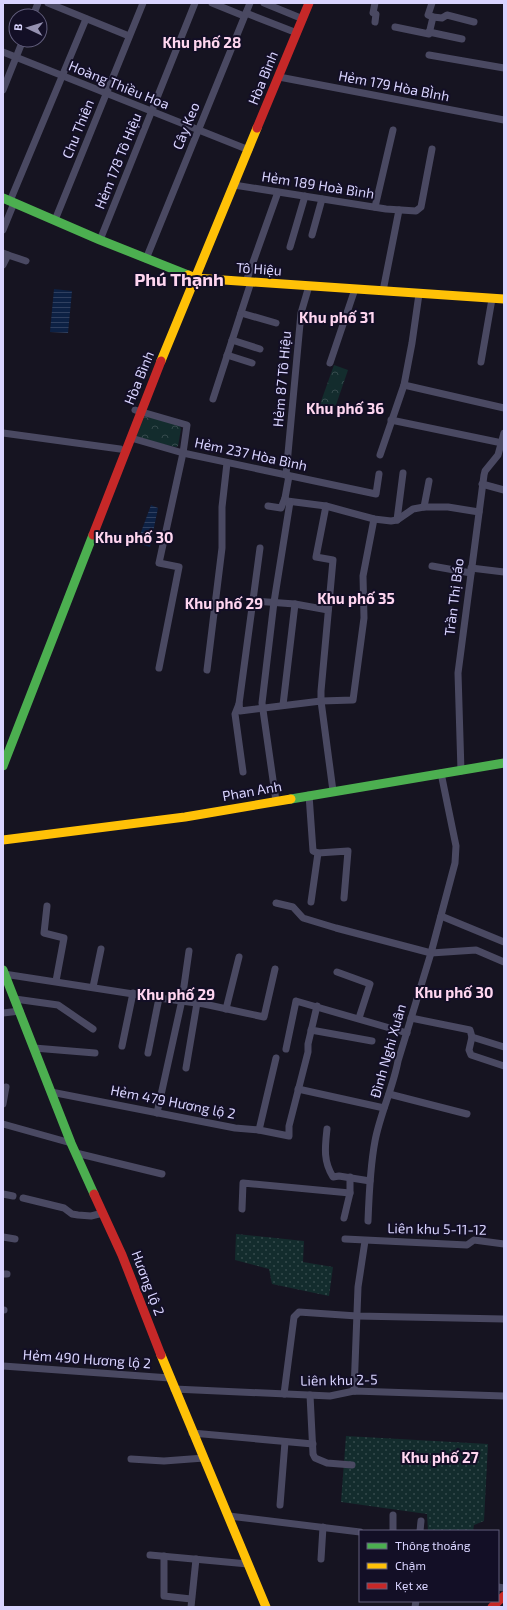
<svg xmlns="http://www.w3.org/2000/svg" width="507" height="1610" viewBox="0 0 507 1610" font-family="'Exo 2',sans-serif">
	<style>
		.grass { fill: url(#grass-dots) }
		.park { fill: url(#park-crowns) }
		.water { fill: url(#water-rules) }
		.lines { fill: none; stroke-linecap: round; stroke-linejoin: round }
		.street { stroke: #4a4962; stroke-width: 7 }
		.fast { stroke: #4caf50; stroke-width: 9 }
		.slow { stroke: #ffc107; stroke-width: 9 }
		.jam { stroke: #c62828; stroke-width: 9 }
		.labels { text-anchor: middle; stroke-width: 4; stroke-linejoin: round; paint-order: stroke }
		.street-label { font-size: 14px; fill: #d9d4ff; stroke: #130f26 }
		.neighbourhood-label { font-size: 15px; font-weight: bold; fill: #ffd6f0; stroke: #130f26 }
		.district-label { font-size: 18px; font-weight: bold; fill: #ffd6f0; stroke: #130f26 }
	</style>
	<defs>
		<pattern id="grass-dots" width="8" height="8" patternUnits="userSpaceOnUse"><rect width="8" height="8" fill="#132c2d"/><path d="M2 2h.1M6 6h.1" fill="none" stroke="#354a4c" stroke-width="1.8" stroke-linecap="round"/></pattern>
		<pattern id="park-crowns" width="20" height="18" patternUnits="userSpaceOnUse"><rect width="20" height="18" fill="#132c2d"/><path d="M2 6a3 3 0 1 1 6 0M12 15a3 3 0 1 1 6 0" fill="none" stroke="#354a4c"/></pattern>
		<pattern id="water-rules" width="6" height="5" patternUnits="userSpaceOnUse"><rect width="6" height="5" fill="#0d2144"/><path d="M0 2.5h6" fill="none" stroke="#304060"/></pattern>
	</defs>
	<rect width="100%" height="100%" fill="#161421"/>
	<g class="grass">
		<path d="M 236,1234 L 304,1241 L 303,1262 L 333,1267 L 329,1296 L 272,1284 L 269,1269 L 235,1260 Z"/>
		<path d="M 346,1436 L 488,1444 L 484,1521 L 474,1525 L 473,1531 L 428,1531 L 427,1514 L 341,1502 Z"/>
	</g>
	<g class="park">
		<path d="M 334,365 L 348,370 L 336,405 L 327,410 L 319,407 Z"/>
		<path d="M 142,415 L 179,425 L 181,429 L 178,446 L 176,447 L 136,438 Z"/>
	</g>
	<g class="water">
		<path d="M 54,289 L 72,291 L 68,333 L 50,332 Z"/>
		<path d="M 151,505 L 158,508 L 150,547 L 137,543 Z"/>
	</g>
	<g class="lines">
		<g class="street">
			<path d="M 48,3 L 129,36"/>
			<path d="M 212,3 L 244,16"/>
			<path d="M 264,3 L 303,19"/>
			<path d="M 246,13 L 297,33"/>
			<path d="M 33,16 L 38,3"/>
			<path d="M 433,17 L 442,18 L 447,15 L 474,22"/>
			<path d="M 375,22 L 376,14 L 373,13 L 375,3"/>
			<path d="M 395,27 L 429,34 L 433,17 L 428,15 L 432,3"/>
			<path d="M 429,32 L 462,39"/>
			<path d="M 3,52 L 249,150"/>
			<path d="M 429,55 L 504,68"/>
			<path d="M 279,77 L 504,120"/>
			<path d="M 3,90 L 23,40"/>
			<path d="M 234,185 L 386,209 L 416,211 L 421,207 L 432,149"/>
			<path d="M 10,201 L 86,19"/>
			<path d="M 375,207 L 393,130"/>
			<path d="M 55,220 L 143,3"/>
			<path d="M 3,230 L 14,203"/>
			<path d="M 312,235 L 322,199"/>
			<path d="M 100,240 L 195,3"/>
			<path d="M 290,247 L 305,196"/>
			<path d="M 3,253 L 8,255 L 3,265"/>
			<path d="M 8,255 L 26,261"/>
			<path d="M 146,259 L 250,3"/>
			<path d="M 246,282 L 278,192"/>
			<path d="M 383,291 L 399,210"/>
			<path d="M 241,313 L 276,323"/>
			<path d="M 232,340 L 260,349"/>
			<path d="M 227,355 L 252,363"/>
			<path d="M 481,362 L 492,299"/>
			<path d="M 330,363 L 355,289"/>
			<path d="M 404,385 L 504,408"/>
			<path d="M 213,399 L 251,282"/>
			<path d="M 135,410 L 187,425 L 183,453 L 376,494 L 379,474"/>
			<path d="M 391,420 L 502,443"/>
			<path d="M 3,433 L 120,449"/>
			<path d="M 131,438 L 183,453 L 159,563 L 179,567 L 159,668"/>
			<path d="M 380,455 L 404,385 L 412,343 L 419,294"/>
			<path d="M 286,475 L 301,313 L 309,286"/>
			<path d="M 289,476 L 285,498 L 287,501 L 326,506 L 374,519 L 391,521 L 397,520 L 413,509 L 424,507 L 448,507 L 479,512"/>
			<path d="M 482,484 L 504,490"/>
			<path d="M 268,506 L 281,508 L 285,498"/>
			<path d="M 326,506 L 316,557 L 333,560 L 321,691 L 321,701 L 333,791"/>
			<path d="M 424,507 L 429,481"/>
			<path d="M 397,520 L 403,473"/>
			<path d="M 260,548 L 239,704 L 240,711 L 321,701 L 353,700 L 364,618 L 363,576 L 374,519"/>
			<path d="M 432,566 L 471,573"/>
			<path d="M 471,568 L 504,572"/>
			<path d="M 253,601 L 295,604 L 328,610"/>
			<path d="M 207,670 L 222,548 L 222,507 L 227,463"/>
			<path d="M 239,704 L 235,714 L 243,772"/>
			<path d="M 283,705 L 295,604"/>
			<path d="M 461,771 L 458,673 L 484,475 L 485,471 L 498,455 L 504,433"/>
			<path d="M 309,795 L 313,851 L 318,853 L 348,851 L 344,898"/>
			<path d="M 276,801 L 262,703 L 274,602 L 290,502"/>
			<path d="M 311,902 L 318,853"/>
			<path d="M 276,903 L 293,907 L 303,918 L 336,928 L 431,953 L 476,950 L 504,962"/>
			<path d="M 47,906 L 44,933 L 64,938 L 56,981"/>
			<path d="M 441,916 L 504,942"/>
			<path d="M 337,972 L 370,984 L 359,1018"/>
			<path d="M 4,974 L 159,998 L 204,1004 L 264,1017 L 275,969"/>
			<path d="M 93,987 L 101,949"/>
			<path d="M 15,999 L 58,1005 L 93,1029"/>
			<path d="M 226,1009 L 239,957"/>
			<path d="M 3,1013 L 20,1011"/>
			<path d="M 411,1018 L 470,1030 L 472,1037 L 504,1047"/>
			<path d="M 311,1030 L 372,1041"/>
			<path d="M 472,1037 L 469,1050 L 471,1055 L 504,1066"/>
			<path d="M 122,1046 L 133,993"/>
			<path d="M 34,1048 L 95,1053"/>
			<path d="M 286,1049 L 296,1001 L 407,1033"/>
			<path d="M 148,1053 L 159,998"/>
			<path d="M 186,1068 L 197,1003"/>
			<path d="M 298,1089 L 384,1108"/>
			<path d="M 51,1092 L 235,1128 L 259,1130 L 289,1136 L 289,1126 L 308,1052 L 308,1044 L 317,1006"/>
			<path d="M 389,1094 L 467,1114"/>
			<path d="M 3,1104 L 6,1087"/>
			<path d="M 157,1113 L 182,1000 L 189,951"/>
			<path d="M 3,1124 L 71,1143"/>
			<path d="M 327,1129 C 325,1147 323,1161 333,1177 L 339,1176 L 370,1181"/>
			<path d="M 259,1130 L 276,1058"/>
			<path d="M 76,1153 L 162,1174"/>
			<path d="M 3,1194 L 13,1196"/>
			<path d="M 23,1198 L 64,1208 L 72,1214 L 78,1215 L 91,1216 L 103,1213"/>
			<path d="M 242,1209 L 243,1183 L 350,1193"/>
			<path d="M 344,1218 L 350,1193 L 350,1177"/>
			<path d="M 368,1221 C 369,1194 370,1167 375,1141 C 380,1114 393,1088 398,1061 L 431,953 L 455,863 L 456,846 L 441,773"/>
			<path d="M 3,1237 L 15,1239"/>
			<path d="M 345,1239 L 467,1245 L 474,1240 L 504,1244"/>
			<path d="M 3,1274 L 7,1274"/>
			<path d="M 3,1310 L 4,1310"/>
			<path d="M 3,1366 L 170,1378"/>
			<path d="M 174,1389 L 330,1396 L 354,1391 L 504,1396"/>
			<path d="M 354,1391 L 358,1287 L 365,1241"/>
			<path d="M 284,1394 L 294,1317 L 299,1312 L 357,1316 L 504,1319"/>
			<path d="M 310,1395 L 313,1454 L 315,1458 L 327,1463 L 352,1465"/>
			<path d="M 192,1433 L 313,1444"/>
			<path d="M 131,1459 L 164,1461 L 204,1458"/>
			<path d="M 280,1505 L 285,1442"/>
			<path d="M 229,1516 L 360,1532"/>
			<path d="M 393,1531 L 393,1515"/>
			<path d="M 420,1531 L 421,1521"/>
			<path d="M 150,1555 L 248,1564"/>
			<path d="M 164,1556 L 164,1596 L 191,1599"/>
			<path d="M 321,1559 L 323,1527"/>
			<path d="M 498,1587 L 504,1588"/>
			<path d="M 191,1607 L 196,1559"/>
			<path d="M 415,1607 L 416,1601"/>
		</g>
		<g class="fast">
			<path d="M 3,198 L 100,240 L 188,275"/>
			<path d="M 3,766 L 93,535"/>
			<path d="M 291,799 L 504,763"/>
			<path d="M 3,970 L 71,1143 L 94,1194"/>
		</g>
		<g class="slow">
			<path d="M 188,275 L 195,278 L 504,299"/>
			<path d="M 161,361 L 257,128"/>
			<path d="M 3,840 L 185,817 L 291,799"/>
			<path d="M 161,1355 L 266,1607"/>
		</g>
		<g class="jam">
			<path d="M 257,128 L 309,3"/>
			<path d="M 93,535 L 161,361"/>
			<path d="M 94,1194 L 122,1255 L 161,1355"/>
			<path d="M 492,1607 L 504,1596"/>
		</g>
	</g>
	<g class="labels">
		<g class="street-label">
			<text transform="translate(263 78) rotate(-68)" y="5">Hòa Bình</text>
			<text transform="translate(119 85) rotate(22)" y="5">Hoàng Thiều Hoa</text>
			<text transform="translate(394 86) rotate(11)" y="5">Hẻm 179 Hòa BÌnh</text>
			<text transform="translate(186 126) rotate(-68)" y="5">Cây Keo</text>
			<text transform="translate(78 129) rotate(-68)" y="5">Chu Thiên</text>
			<text transform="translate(118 161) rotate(-68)" y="5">Hẻm 178 Tô Hiệu</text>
			<text transform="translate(318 185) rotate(9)" y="5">Hẻm 189 Hoà Bình</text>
			<text transform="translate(259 269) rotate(4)" y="5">Tô Hiệu</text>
			<text transform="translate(139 378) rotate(-68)" y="5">Hòa Bình</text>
			<text transform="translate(282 379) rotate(-85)" y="5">Hẻm 87 Tô Hiệu</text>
			<text transform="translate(251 454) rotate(12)" y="5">Hẻm 237 Hòa Bình</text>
			<text transform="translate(454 597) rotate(-83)" y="5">Trần Thị Báo</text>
			<text transform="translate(252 791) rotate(-10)" y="5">Phan Anh</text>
			<text transform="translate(388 1051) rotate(-74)" y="5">Đình Nghi Xuân</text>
			<text transform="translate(173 1102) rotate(11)" y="5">Hẻm 479 Hương lộ 2</text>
			<text transform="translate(437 1229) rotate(1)" y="5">Liên khu 5-11-12</text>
			<text transform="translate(148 1283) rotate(69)" y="5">Hương lộ 2</text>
			<text transform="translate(87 1359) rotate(4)" y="5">Hẻm 490 Hương lộ 2</text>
			<text transform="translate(339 1380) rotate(-1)" y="5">Liên khu 2-5</text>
		</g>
		<g class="neighbourhood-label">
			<text x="202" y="48">Khu phố 28</text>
			<text x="337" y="323">Khu phố 31</text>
			<text x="345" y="414">Khu phố 36</text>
			<text x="134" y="543">Khu phố 30</text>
			<text x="356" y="604">Khu phố 35</text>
			<text x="224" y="609">Khu phố 29</text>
			<text x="454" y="998">Khu phố 30</text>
			<text x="176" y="1000">Khu phố 29</text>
			<text x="440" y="1463">Khu phố 27</text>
		</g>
		<g class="district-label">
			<text x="179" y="286">Phú Thạnh</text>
		</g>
	</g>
	<rect width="507" height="1610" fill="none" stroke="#d9d4ff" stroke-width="8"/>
	<rect x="359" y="1530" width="140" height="72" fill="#130f26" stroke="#625e7d"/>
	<rect x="367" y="1543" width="20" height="6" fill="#4caf50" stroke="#625e7d"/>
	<text x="395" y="1550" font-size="12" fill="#d9d4ff">Thông thoáng</text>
	<rect x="367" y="1563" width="20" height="6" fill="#ffc107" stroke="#625e7d"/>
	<text x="395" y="1570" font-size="12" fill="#d9d4ff">Chậm</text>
	<rect x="367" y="1583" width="20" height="6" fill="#c62828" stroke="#625e7d"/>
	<text x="395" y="1590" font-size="12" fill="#d9d4ff">Kẹt xe</text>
	<g transform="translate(28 28) rotate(274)"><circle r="19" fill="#130f26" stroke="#625e7d"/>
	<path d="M0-3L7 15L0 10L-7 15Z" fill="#9591b1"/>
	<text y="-6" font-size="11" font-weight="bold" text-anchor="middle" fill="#d9d4ff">B</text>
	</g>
</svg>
